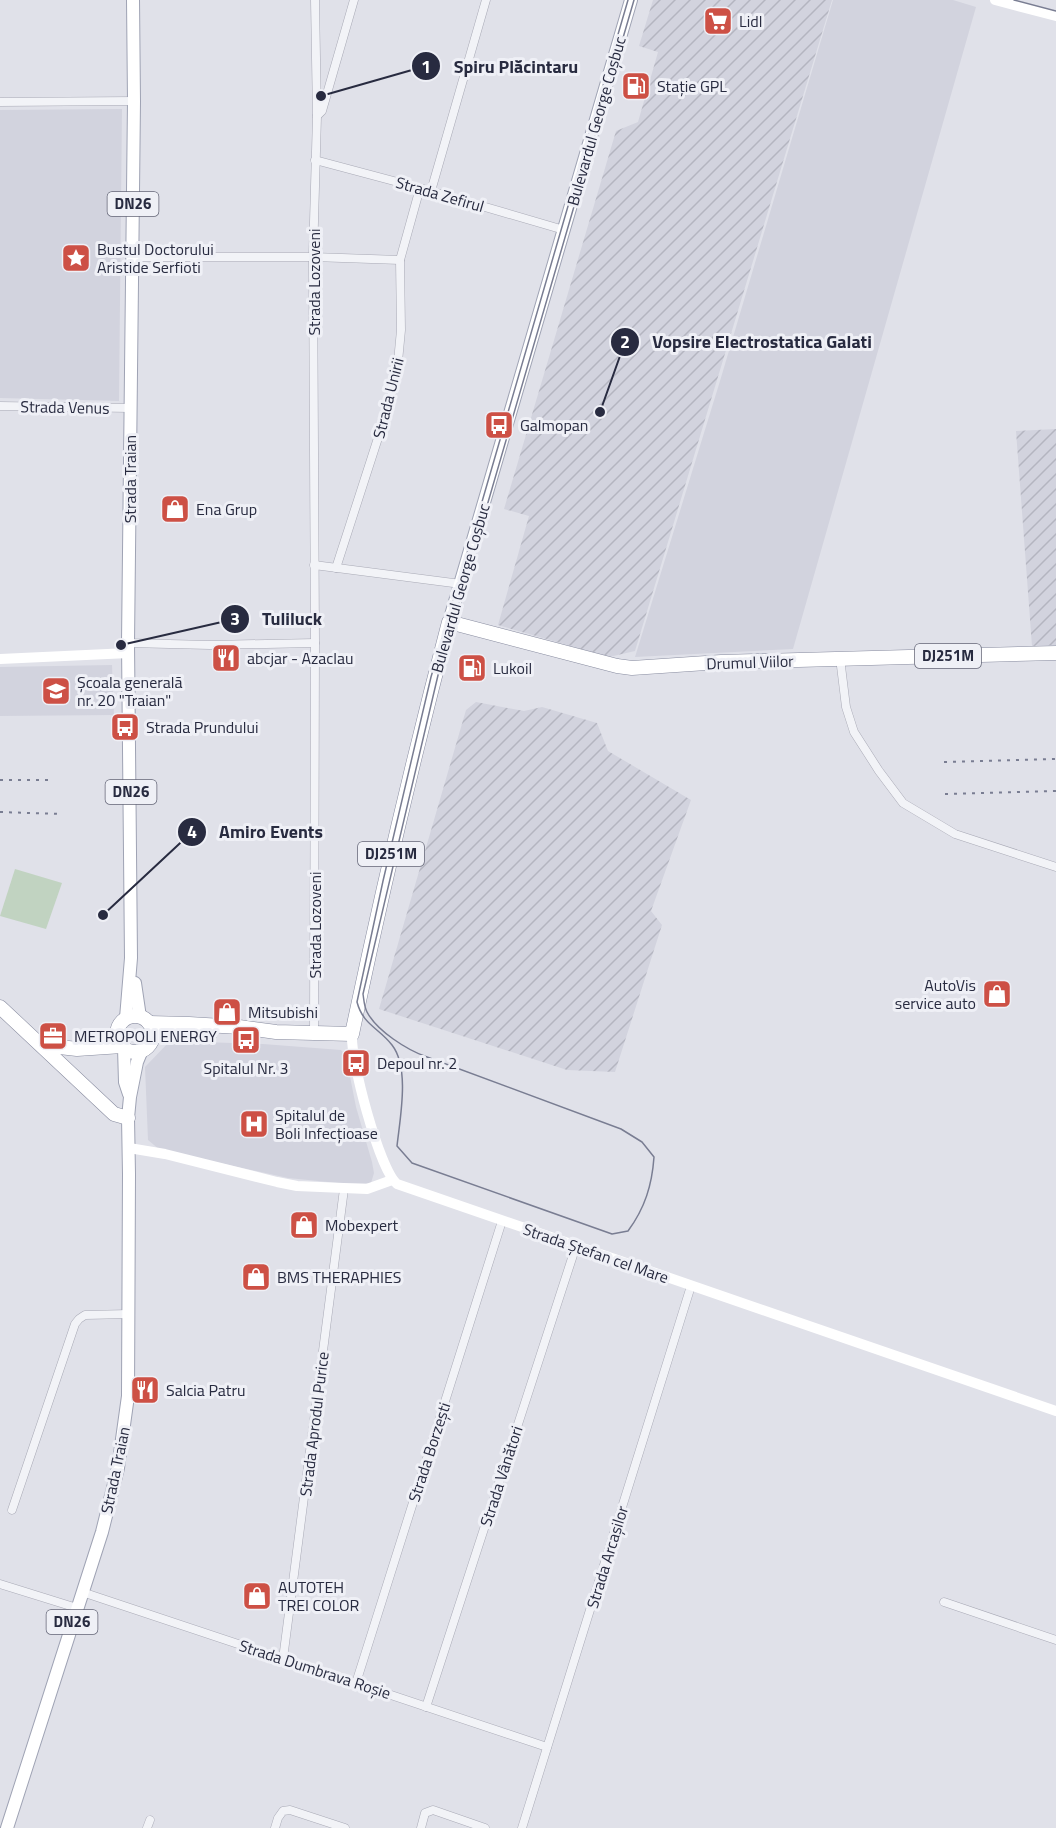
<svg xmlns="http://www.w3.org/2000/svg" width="1056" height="1828" viewBox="0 0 1056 1828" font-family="'Titillium Web',sans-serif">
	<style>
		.built { fill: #d2d3de }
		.industrial { fill: url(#industrial-furrows) }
		.grass { fill: #c1d3c1 }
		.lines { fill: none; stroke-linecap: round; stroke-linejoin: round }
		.street-casing { stroke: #a9aab6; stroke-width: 9 }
		.primary-casing { stroke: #9fa3b4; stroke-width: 14 }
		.highway-casing { stroke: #878b9f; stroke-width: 15 }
		.street { stroke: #f2f3f7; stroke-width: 8 }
		.secondary { stroke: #fff; stroke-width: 10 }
		.primary { stroke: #fff; stroke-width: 12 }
		.highway { stroke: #fff; stroke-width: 14 }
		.tram { stroke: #797d92; stroke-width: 1.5 }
		.rail { stroke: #797d92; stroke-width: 2; stroke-dasharray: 3 6; stroke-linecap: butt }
		.labels { text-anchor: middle; stroke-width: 6; stroke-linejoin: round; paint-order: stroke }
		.shield { fill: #eff0f6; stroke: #646677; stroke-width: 1.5 }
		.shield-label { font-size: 15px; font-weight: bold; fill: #282b40 }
		.poi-label { font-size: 16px; fill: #282b40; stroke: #eff0f6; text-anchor: start }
		.street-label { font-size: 16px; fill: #282b40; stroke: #eff0f6 }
		.leader { fill: none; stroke: #282b40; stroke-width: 2 }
		.callout-dot { fill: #282b40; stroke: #eff0f6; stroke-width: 2 }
		.mark-label { font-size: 18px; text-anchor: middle; font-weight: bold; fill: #fff }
		.callout-label { font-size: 18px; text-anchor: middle; font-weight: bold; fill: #282b40; stroke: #eff0f6; stroke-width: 6; stroke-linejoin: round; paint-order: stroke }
	</style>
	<defs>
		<pattern id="industrial-furrows" width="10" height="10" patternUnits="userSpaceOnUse" patternTransform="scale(1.5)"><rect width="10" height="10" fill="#d2d3de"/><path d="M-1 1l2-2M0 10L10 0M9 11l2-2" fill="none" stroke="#b4b5c0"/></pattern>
	</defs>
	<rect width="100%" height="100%" fill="#e0e1e9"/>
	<g class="built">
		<path d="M 833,0 L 953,0 L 976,7 L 793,649 L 635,657 L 720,381 Z"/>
		<path d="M 122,109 L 119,401 L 0,398 L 0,110 Z"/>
		<path d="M 112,665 L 114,715 L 0,716 L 0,667 Z"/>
		<path d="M 170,1041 L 263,1044 L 341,1050 L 346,1056 L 356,1107 L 372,1162 L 374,1173 L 371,1183 L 338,1183 L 288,1178 L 160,1150 L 148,1140 L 145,1067 Z"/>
	</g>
	<g class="industrial">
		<path d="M 653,0 L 832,0 L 635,651 L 609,657 L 498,625 L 529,516 L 504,509 L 616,131 L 638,122 L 658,52 L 639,46 Z"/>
		<path d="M 1056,429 L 1056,645 L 1032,646 L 1016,431 Z"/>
		<path d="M 476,702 L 524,711 L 542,707 L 597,723 L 608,751 L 691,800 L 651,911 L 662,925 L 615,1072 L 567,1070 L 379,1009 L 466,710 Z"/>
	</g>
	<path class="grass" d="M 15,869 L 62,883 L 46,929 L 0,916 Z"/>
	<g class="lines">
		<g class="street-casing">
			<g id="street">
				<path d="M 0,102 L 134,101"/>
				<path d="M 317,116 L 322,111 L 354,0"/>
				<path d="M 315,160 L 420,188 L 564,230"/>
				<path d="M 431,191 L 486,0"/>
				<path d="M 132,257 L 313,257 L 400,260"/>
				<path d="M 0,406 L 130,408"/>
				<path d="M 314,565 L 461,584"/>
				<path d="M 336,568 L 389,404 L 397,372 L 401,330 L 400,260 L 420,188"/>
				<path d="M 128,643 L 210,645 L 315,643"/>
				<path d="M 840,658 L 846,707 L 854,732 L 879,771 L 903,803 L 955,834 L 1056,867"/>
				<path d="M 314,1033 L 315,643 L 313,257 L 317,116 L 315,0"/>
				<path d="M 12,1510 L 75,1324 L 79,1319 L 85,1315 L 129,1314"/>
				<path d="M 0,1584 L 77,1608"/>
				<path d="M 82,1592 L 547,1747"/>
				<path d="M 944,1602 L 1056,1640"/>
				<path d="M 283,1659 L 344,1189"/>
				<path d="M 356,1683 L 502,1221"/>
				<path d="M 426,1707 L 576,1246"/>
				<path d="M 147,1828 L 150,1820"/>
				<path d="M 275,1828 L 278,1818 L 283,1811 L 290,1810 L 345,1828"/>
				<path d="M 421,1828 L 425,1813 L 433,1810 L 485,1828"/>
				<path d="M 522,1828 L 691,1286"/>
			</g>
		</g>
		<g class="primary-casing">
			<g id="primary">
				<path d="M 449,622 L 631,0"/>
				<path d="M 135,983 L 140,1017"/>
				<path d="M 126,1018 L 131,958 L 128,643 L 134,101 L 133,0"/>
				<path d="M 124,1048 L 125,1082 L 129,1094"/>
				<path d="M 7,1828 L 102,1532 L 118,1468 L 128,1396 L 129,1174 L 128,1118 L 130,1097 L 137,1062 L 142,1050"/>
			</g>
		</g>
		<g class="highway-casing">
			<g id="highway">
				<path d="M 0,1007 L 114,1114 L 128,1118"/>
				<circle cx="135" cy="1034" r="18"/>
				<path d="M 149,1023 L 189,1024 L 239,1027 L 276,1032 L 352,1034 C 381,896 413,759 449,622 L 617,666 L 632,668 L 721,662 L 1056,653"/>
				<path d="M 153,1037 L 175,1033 L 210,1034"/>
				<path d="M 42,1045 L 77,1049 L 122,1046"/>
			</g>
		</g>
		<use href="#street" class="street"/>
		<g class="secondary">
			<path d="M 995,0 L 1056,16"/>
			<path d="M 0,659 L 129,653"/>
			<path d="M 352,1034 C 350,1058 379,1169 397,1184 L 1056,1411"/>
			<path d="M 129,1148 L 165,1154 L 277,1182 L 297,1186 L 367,1189 L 392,1180"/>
		</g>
		<use href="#primary" class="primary"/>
		<use href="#highway" class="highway"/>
		<g class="tram">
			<path d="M 628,0 L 431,677 L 383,881 L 357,1002 C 363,1025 379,1028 392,1045 C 410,1068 400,1118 397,1146 L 412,1163 L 612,1234 L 628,1231 C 645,1208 652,1185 654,1157 L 642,1142 L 621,1129 L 427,1057 C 407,1050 377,1031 367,1012 C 364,1006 364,1000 363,994 L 439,671 L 634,0"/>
			<path d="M 1014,0 L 1056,11"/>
		</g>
		<g class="rail">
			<path d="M 944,762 L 1056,759"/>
			<path d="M 0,780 L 54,780"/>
			<path d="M 945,794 L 1056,791"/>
			<path d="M 0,812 L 61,814"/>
		</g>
	</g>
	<defs>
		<g id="supermarket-square" transform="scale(1.5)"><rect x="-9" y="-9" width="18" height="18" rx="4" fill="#cd5045" stroke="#eff0f6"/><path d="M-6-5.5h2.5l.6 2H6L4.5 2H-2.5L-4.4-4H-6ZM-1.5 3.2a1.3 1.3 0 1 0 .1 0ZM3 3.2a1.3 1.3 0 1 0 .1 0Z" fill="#fff"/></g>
		<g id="fuel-square" transform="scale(1.5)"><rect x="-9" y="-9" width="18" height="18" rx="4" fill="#cd5045" stroke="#eff0f6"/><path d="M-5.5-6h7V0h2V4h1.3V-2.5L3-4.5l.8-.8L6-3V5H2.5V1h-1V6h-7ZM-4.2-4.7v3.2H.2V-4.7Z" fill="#fff"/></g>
		<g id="sight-square" transform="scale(1.5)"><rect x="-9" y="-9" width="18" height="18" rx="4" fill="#cd5045" stroke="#eff0f6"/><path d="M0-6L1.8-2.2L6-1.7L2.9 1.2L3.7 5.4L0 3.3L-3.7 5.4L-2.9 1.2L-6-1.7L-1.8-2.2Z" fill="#fff"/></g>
		<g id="bus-square" transform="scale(1.5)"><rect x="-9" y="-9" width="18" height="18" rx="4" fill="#cd5045" stroke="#eff0f6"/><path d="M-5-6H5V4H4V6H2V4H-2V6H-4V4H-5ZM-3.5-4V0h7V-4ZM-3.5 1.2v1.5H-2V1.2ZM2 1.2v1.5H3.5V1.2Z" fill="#fff"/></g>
		<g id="shop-square" transform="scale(1.5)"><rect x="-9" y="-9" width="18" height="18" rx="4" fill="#cd5045" stroke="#eff0f6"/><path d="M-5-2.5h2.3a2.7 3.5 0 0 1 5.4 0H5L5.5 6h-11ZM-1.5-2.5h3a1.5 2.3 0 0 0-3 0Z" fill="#fff"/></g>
		<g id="restaurant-square" transform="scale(1.5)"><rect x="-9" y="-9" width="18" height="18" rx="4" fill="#cd5045" stroke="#eff0f6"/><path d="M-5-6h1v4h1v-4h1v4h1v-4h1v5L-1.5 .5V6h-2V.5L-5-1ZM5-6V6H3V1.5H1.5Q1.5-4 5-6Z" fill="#fff"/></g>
		<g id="school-square" transform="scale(1.5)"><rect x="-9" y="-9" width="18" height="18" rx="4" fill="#cd5045" stroke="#eff0f6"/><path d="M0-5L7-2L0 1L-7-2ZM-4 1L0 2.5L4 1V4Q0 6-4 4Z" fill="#fff"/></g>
		<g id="office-square" transform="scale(1.5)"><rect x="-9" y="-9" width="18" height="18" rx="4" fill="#cd5045" stroke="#eff0f6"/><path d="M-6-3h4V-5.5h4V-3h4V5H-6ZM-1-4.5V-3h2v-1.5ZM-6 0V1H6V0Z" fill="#fff"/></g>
		<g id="hospital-square" transform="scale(1.5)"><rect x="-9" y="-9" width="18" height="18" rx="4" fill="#cd5045" stroke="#eff0f6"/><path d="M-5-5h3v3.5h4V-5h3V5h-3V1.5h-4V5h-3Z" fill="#fff"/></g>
	</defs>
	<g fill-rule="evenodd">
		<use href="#supermarket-square" x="718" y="21"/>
		<use href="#fuel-square" x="636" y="86"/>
		<use href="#sight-square" x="76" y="258"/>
		<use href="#bus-square" x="499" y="425"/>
		<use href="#shop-square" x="175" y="509"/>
		<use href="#restaurant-square" x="226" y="658"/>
		<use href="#fuel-square" x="472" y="668"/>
		<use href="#school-square" x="56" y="691"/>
		<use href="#bus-square" x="125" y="727"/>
		<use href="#shop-square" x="997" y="994"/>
		<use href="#shop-square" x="227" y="1012"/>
		<use href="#office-square" x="53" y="1036"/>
		<use href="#bus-square" x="246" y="1040"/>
		<use href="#bus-square" x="356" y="1063"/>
		<use href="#hospital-square" x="254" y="1124"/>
		<use href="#shop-square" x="304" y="1225"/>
		<use href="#shop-square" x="256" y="1277"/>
		<use href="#restaurant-square" x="145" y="1390"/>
		<use href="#shop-square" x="257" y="1596"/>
	</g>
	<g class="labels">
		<g class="shield">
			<rect x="107.5" y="192" width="51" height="24" rx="4.5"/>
			<rect x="915" y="644" width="66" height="24" rx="4.5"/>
			<rect x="105.5" y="780" width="51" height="24" rx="4.5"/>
			<rect x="358" y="842" width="66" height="24" rx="4.5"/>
			<rect x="46.5" y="1610" width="51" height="24" rx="4.5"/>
		</g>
		<g class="shield-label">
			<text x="133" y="209">DN26</text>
			<text x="948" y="661">DJ251M</text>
			<text x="131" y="797">DN26</text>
			<text x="391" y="859">DJ251M</text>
			<text x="72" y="1627">DN26</text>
		</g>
		<g class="poi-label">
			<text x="739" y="27">Lidl</text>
			<text x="657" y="92">Stație GPL</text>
			<text x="97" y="255">Bustul Doctorului<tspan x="97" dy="18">Aristide Serfioti</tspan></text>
			<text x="520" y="431">Galmopan</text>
			<text x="196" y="515">Ena Grup</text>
			<text x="247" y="664">abcjar - Azaclau</text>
			<text x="493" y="674">Lukoil</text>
			<text x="77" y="688">Școala generală<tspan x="77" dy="18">nr. 20 "Traian"</tspan></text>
			<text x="146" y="733">Strada Prundului</text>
			<text x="976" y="991" text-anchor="end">AutoVis<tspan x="976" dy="18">service auto</tspan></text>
			<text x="248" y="1018">Mitsubishi</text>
			<text x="74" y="1042">METROPOLI ENERGY</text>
			<text x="377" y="1069">Depoul nr. 2</text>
			<text x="246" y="1074" text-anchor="middle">Spitalul Nr. 3</text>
			<text x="275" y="1121">Spitalul de<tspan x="275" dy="18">Boli Infecțioase</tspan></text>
			<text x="325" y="1231">Mobexpert</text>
			<text x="277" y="1283">BMS THERAPHIES</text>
			<text x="166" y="1396">Salcia Patru</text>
			<text x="278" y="1593">AUTOTEH<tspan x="278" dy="18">TREI COLOR</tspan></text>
		</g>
		<g class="street-label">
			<text transform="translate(596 121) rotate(-74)" y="6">Bulevardul George Coșbuc</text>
			<text transform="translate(440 194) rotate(16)" y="6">Strada Zefirul</text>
			<text transform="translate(314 282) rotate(-90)" y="6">Strada Lozoveni</text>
			<text transform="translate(388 398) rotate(-76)" y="6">Strada Unirii</text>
			<text transform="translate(65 407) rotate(1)" y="6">Strada Venus</text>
			<text transform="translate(130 479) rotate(-90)" y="6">Strada Traian</text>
			<text transform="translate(460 588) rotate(-74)" y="6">Bulevardul George Coșbuc</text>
			<text transform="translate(750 662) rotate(-2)" y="6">Drumul Viilor</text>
			<text transform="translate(315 925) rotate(-90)" y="6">Strada Lozoveni</text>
			<text transform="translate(596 1253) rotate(19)" y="6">Strada Ștefan cel Mare</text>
			<text transform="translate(314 1424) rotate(-83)" y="6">Strada Aprodul Purice</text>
			<text transform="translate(429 1452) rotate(-72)" y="6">Strada Borzești</text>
			<text transform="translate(115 1470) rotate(-78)" y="6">Strada Traian</text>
			<text transform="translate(501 1476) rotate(-72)" y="6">Strada Vânători</text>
			<text transform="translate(607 1557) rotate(-73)" y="6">Strada Arcașilor</text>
			<text transform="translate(315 1669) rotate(18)" y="6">Strada Dumbrava Roșie</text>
		</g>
	</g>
	<path class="leader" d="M321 96L426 66M600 412L625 342M121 645L235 619M103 915L192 832"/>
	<g class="callout-dot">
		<circle cx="321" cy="96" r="6"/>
		<circle cx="600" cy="412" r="6"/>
		<circle cx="121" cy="645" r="6"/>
		<circle cx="103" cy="915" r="6"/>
		<circle cx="426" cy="66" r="15"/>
		<circle cx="625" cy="342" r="15"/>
		<circle cx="235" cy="619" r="15"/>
		<circle cx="192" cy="832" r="15"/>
	</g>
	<g class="mark-label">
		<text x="426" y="73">1</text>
		<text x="625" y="348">2</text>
		<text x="235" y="625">3</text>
		<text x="192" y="838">4</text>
	</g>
	<g class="callout-label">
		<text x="516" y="73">Spiru Plăcintaru</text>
		<text x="762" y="348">Vopsire Electrostatica Galati</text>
		<text x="292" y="625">Tuliluck</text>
		<text x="271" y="838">Amiro Events</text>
	</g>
</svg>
